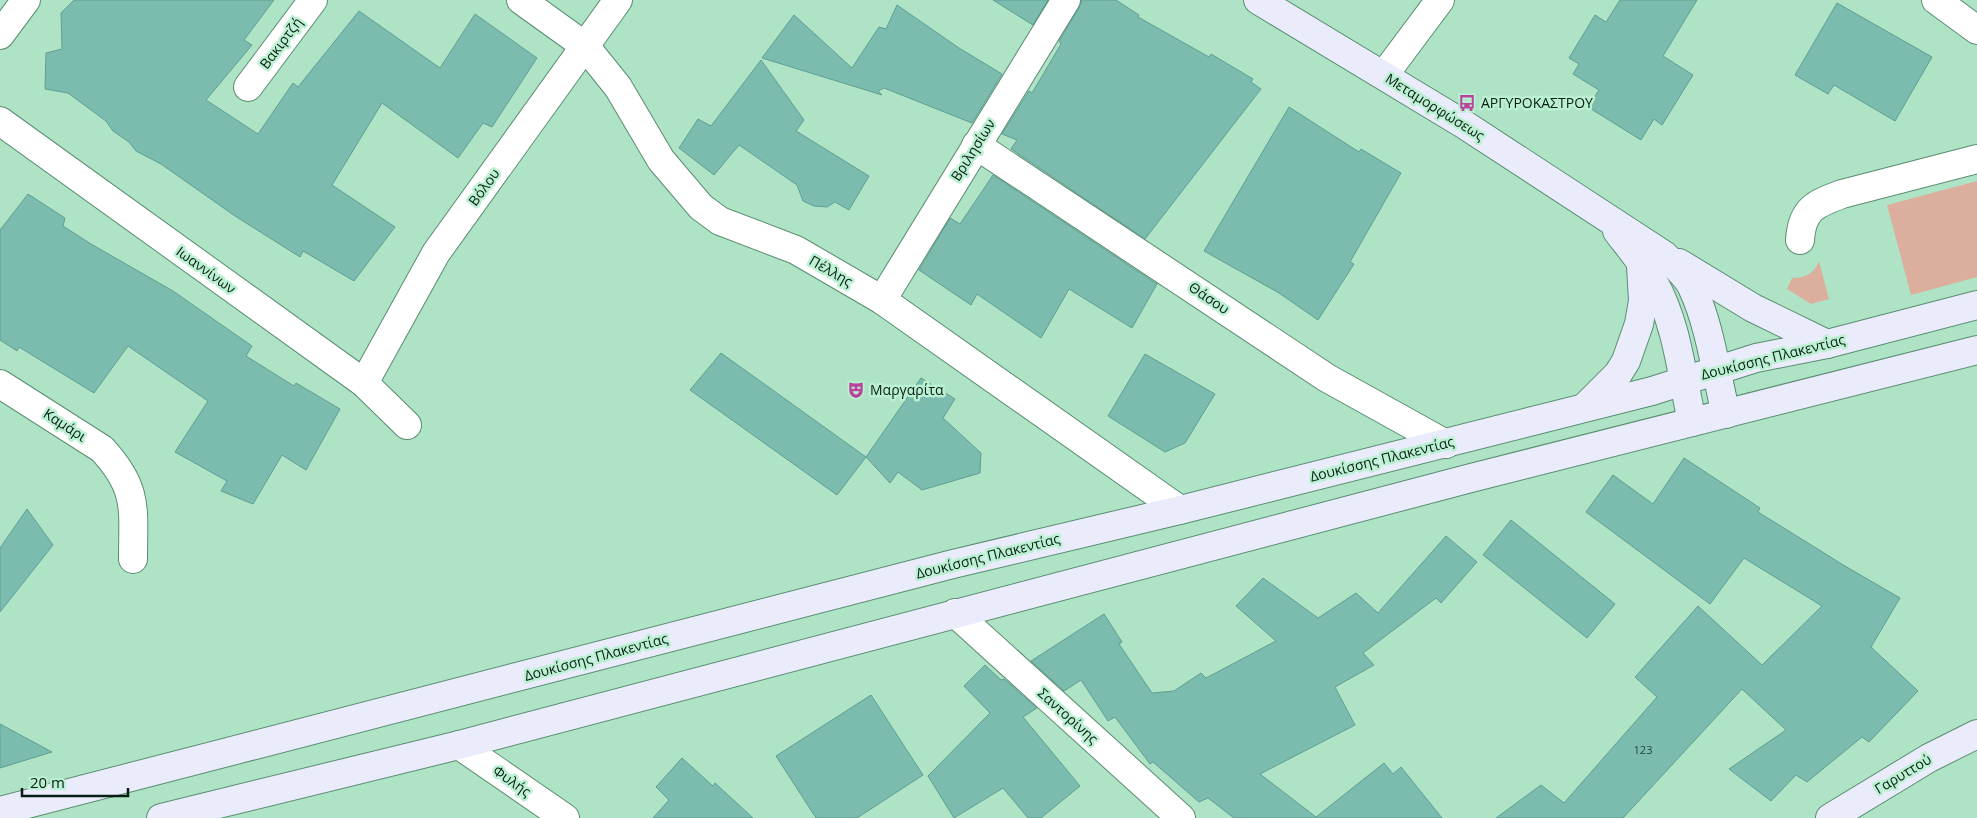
<svg xmlns="http://www.w3.org/2000/svg" width="1977" height="818" viewBox="0 0 1977 818" font-family="'Open Sans',sans-serif">
	<style>
		.green { fill: #dcae9e }
		.building { fill: #7bbcae; stroke: #5f9f92 }
		.lines { fill: none; stroke-linecap: round; stroke-linejoin: round }
		.street-casing { stroke: #5a8c71; stroke-width: 30 }
		.secondary-casing { stroke: #5a8c71; stroke-width: 30 }
		.street { stroke: #fff; stroke-width: 28 }
		.secondary { stroke: #eaecfb; stroke-width: 28 }
		.labels { text-anchor: middle; stroke-width: 5; stroke-linejoin: round; paint-order: stroke }
		.number-label { font-size: 11px; fill: #26463a }
		.street-label { font-size: 14px; fill: #091e14; stroke: #bbf1d2 }
		.poi-label { font-size: 14px; fill: #091e14; stroke: #bbf1d2; text-anchor: start }
	</style>
	<rect width="100%" height="100%" fill="#aee4c5"/>
	<g class="green">
		<path d="M 1977,181 L 1977,277 L 1911,295 L 1887,205 Z"/>
		<path d="M 1819,261 L 1829,299 L 1811,304 L 1787,289 L 1792,278 C 1805,278 1814,274 1819,261 Z"/>
	</g>
	<g class="building">
		<path d="M 74,0 L 274,0 L 244,40 L 252,45 L 206,100 L 258,134 L 293,83 L 298,87 L 359,11 L 440,68 L 475,14 L 537,58 L 492,127 L 483,123 L 458,158 L 382,103 L 332,185 L 395,227 L 354,281 L 303,251 L 300,257 L 235,216 L 161,164 L 136,151 L 129,142 L 113,131 L 106,121 L 68,93 L 45,89 L 46,53 L 62,49 L 61,13 Z"/>
		<path d="M 993,0 L 1048,0 L 1033,25 Z"/>
		<path d="M 1082,0 L 1116,0 L 1139,15 L 1138,17 L 1209,57 L 1211,54 L 1253,79 L 1251,82 L 1261,89 L 1145,239 L 1011,149 L 1017,140 L 1002,134 L 1029,91 L 1032,93 L 1061,44 L 1059,41 L 1079,8 Z"/>
		<path d="M 1620,0 L 1697,0 L 1663,56 L 1693,75 L 1662,125 L 1654,119 L 1641,140 L 1588,107 L 1599,90 L 1573,74 L 1579,64 L 1569,58 L 1595,15 L 1606,22 Z"/>
		<path d="M 1837,3 L 1932,57 L 1895,121 L 1834,85 L 1828,94 L 1795,75 Z"/>
		<path d="M 897,5 L 959,48 L 1002,74 L 972,123 L 884,88 L 878,91 L 882,95 L 762,58 L 794,15 L 852,68 L 879,27 L 886,29 Z"/>
		<path d="M 761,60 L 804,120 L 796,131 L 869,176 L 849,210 L 835,202 L 827,207 L 814,206 L 803,201 L 797,185 L 739,145 L 714,175 L 679,148 L 698,119 L 711,126 Z"/>
		<path d="M 1289,107 L 1359,152 L 1361,149 L 1401,173 L 1350,262 L 1354,264 L 1318,320 L 1279,293 L 1204,251 Z"/>
		<path d="M 993,175 L 1157,284 L 1132,328 L 1069,289 L 1041,338 L 977,294 L 971,305 L 919,270 L 950,218 L 960,224 Z"/>
		<path d="M 28,194 L 65,218 L 63,226 L 91,244 L 173,291 L 252,346 L 246,356 L 294,386 L 296,383 L 340,409 L 306,470 L 282,455 L 253,504 L 221,491 L 227,481 L 175,452 L 208,401 L 128,346 L 94,393 L 19,347 L 17,351 L 0,340 L 0,230 Z"/>
		<path d="M 721,353 L 866,457 L 837,495 L 690,390 Z"/>
		<path d="M 1145,354 L 1215,394 L 1185,443 L 1165,452 L 1108,416 Z"/>
		<path d="M 921,378 L 955,399 L 943,418 L 981,453 L 980,473 L 922,490 L 898,472 L 890,483 L 866,457 Z"/>
		<path d="M 1684,458 L 1760,508 L 1758,512 L 1845,566 L 1900,598 L 1871,647 L 1918,691 L 1869,742 L 1862,737 L 1807,782 L 1796,775 L 1771,801 L 1729,769 L 1786,730 L 1742,689 L 1623,818 L 1496,818 L 1541,785 L 1564,803 L 1657,697 L 1635,677 L 1698,606 L 1762,665 L 1822,606 L 1744,558 L 1710,604 L 1586,512 L 1613,475 L 1653,504 Z"/>
		<path d="M 27,509 L 53,545 L 0,612 L 0,548 Z"/>
		<path d="M 1511,520 L 1615,604 L 1587,638 L 1483,555 Z"/>
		<path d="M 1446,536 L 1477,562 L 1441,603 L 1436,598 L 1363,653 L 1374,665 L 1335,687 L 1355,725 L 1260,774 L 1316,817 L 1384,763 L 1393,774 L 1401,767 L 1442,818 L 1234,818 L 1208,798 L 1199,802 L 1153,762 L 1150,764 L 1115,717 L 1108,721 L 1081,680 L 1064,691 L 1031,661 L 1104,614 L 1122,642 L 1119,644 L 1152,693 L 1174,691 L 1201,673 L 1206,678 L 1276,641 L 1236,606 L 1263,578 L 1318,618 L 1356,593 L 1378,613 Z"/>
		<path d="M 985,665 L 1001,680 L 1004,679 L 1037,708 L 1023,717 L 1080,786 L 1041,818 L 1028,818 L 1003,788 L 954,818 L 928,776 L 990,713 L 964,686 Z"/>
		<path d="M 871,695 L 923,775 L 857,818 L 816,818 L 776,756 Z"/>
		<path d="M 0,724 L 52,752 L 0,768 Z"/>
		<path d="M 682,758 L 713,786 L 715,783 L 753,818 L 653,818 L 669,800 L 656,787 Z"/>
	</g>
	<g class="lines">
		<g class="street-casing">
			<g id="street">
				<path d="M 521,0 L 585,46 L 618,87 L 661,160 L 701,207 L 720,221 L 796,250 L 882,300 L 1180,510"/>
				<path d="M 1936,0 L 1977,30"/>
				<path d="M 0,35 L 26,0"/>
				<path d="M 1384,75 L 1440,0"/>
				<path d="M 248,87 L 313,0"/>
				<path d="M 0,121 L 364,383 L 407,425"/>
				<path d="M 976,145 L 1327,378 L 1446,444"/>
				<path d="M 1800,240 C 1802,209 1815,204 1842,194 L 1977,159"/>
				<path d="M 882,300 L 1066,0"/>
				<path d="M 364,383 L 436,253 L 618,0"/>
				<path d="M 0,384 L 102,449 C 139,489 133,509 133,559"/>
				<path d="M 955,613 L 1181,818"/>
				<path d="M 459,745 L 565,818"/>
			</g>
		</g>
		<g class="secondary-casing">
			<g id="secondary">
				<path d="M 1258,0 L 1465,125 L 1664,255 C 1674,265 1686,275 1692,287 C 1710,325 1716,374 1726,414"/>
				<path d="M 1617,231 C 1629,247 1643,263 1653,281 C 1677,322 1682,376 1692,422"/>
				<path d="M 1679,263 L 1753,308 L 1827,344"/>
				<path d="M 1585,407 L 1618,374 L 1626,361 L 1639,324 L 1643,301 L 1641,266"/>
				<path d="M 0,811 L 953,564 L 1180,510 L 1652,391 L 1756,358 L 1827,344 L 1977,305"/>
				<path d="M 161,818 L 459,745 L 1471,478 L 1977,350"/>
				<path d="M 1830,818 L 1929,758 L 1977,734"/>
			</g>
		</g>
		<use href="#street" class="street"/>
		<use href="#secondary" class="secondary"/>
	</g>
	<defs>
		<g id="bus-bare" transform="scale(1.35)"><path d="M-5-6H5V4H4V6H2V4H-2V6H-4V4H-5ZM-3.5-4V0h7V-4ZM-3.5 1.2v1.5H-2V1.2ZM2 1.2v1.5H3.5V1.2Z" fill="#b9449b" stroke="#bbf1d2" stroke-width="2.5" paint-order="stroke"/></g>
		<g id="theatre-bare" transform="scale(1.35)"><path d="M-5-5.5Q0-4 5-5.5V0Q5 5 0 6Q-5 5-5 0ZM-3.3-2.5H-1v1.5H-3.3ZM1-2.5H3.3v1.5H1ZM-2.8 1Q0 5.5 2.8 1Z" fill="#b9449b" stroke="#bbf1d2" stroke-width="2.5" paint-order="stroke"/></g>
	</defs>
	<g fill-rule="evenodd">
		<use href="#bus-bare" x="1467" y="103"/>
		<use href="#theatre-bare" x="856" y="390"/>
	</g>
	<g class="labels">
		<g class="number-label">
			<text x="1643" y="754">123</text>
		</g>
		<g class="street-label">
			<text transform="translate(281 43) rotate(-53)" y="5">Βακιρτζή</text>
			<text transform="translate(1435 107) rotate(32)" y="5">Μεταμορφώσεως</text>
			<text transform="translate(973 150) rotate(-58)" y="5">Βριλησίων</text>
			<text transform="translate(484 187) rotate(-54)" y="5">Βόλου</text>
			<text transform="translate(206 270) rotate(36)" y="5">Ιωαννίνων</text>
			<text transform="translate(831 271) rotate(30)" y="5">Πέλλης</text>
			<text transform="translate(1209 298) rotate(34)" y="5">Θάσου</text>
			<text transform="translate(1773 357) rotate(-14)" y="5">Δουκίσσης Πλακεντίας</text>
			<text transform="translate(65 425) rotate(33)" y="5">Καμάρι</text>
			<text transform="translate(1382 459) rotate(-14)" y="5">Δουκίσσης Πλακεντίας</text>
			<text transform="translate(988 556) rotate(-14)" y="5">Δουκίσσης Πλακεντίας</text>
			<text transform="translate(596 657) rotate(-15)" y="5">Δουκίσσης Πλακεντίας</text>
			<text transform="translate(1068 716) rotate(42)" y="5">Σαντορίνης</text>
			<text transform="translate(1903 774) rotate(-31)" y="5">Γαρυττού</text>
			<text transform="translate(512 781) rotate(35)" y="5">Φυλής</text>
		</g>
		<g class="poi-label">
			<text x="1481" y="108">ΑΡΓΥΡΟΚΑΣΤΡΟΥ</text>
			<text x="870" y="395">Μαργαρίτα</text>
		</g>
	</g>
	<path d="M22 788v8h106v-8" fill="none" stroke="#091e14" stroke-width="2.5"/>
	<text x="30" y="788" font-size="15" fill="#091e14" stroke="#bbf1d2" stroke-width="4" paint-order="stroke">20 m</text>
</svg>
